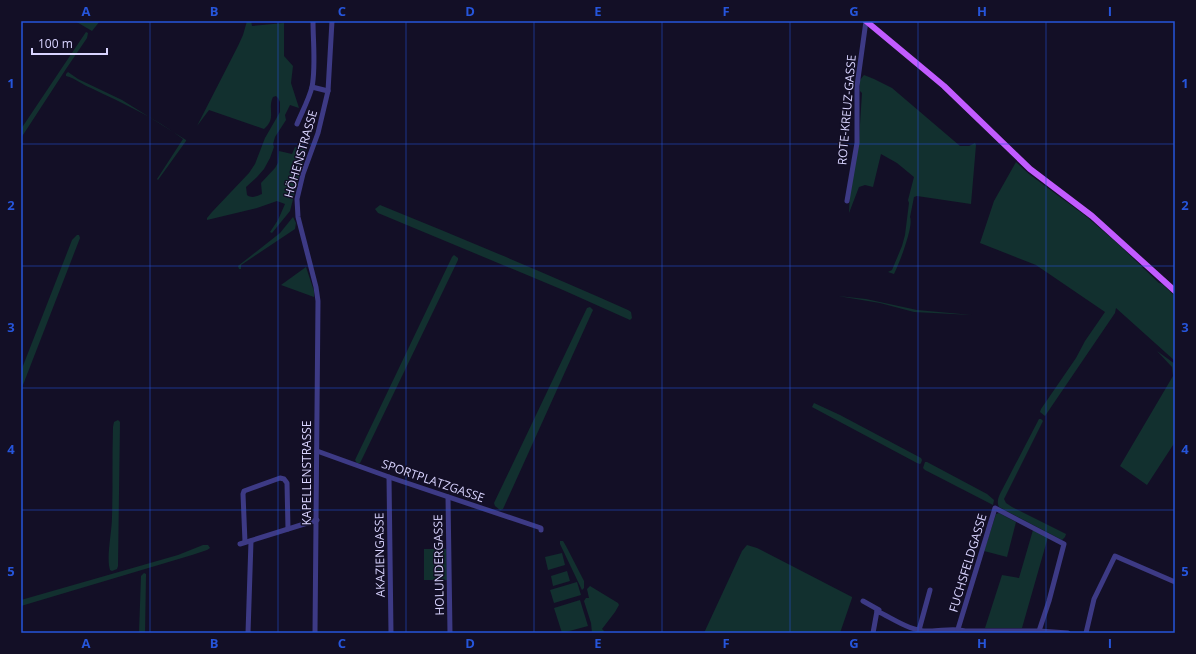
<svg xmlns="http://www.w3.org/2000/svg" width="1196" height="654" viewBox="0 0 1196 654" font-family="'Open Sans',sans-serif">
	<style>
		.green { fill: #12302f }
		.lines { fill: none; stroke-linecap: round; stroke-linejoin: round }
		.minor { stroke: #3d3a85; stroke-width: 5 }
		.major { stroke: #c25bff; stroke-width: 6 }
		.grid { fill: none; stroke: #2655da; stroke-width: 1; stroke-opacity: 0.55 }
		.labels { text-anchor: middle; stroke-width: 3; stroke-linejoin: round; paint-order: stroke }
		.street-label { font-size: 12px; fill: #d9d4ff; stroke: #130f26 }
		.neatline { fill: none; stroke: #2655da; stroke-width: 1.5 }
		.grid-label { font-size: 13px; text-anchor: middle; font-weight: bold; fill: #2655da }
	</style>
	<rect width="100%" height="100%" fill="#130f26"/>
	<g class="green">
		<path d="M 75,21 L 100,21 L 92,31 Z"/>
		<path d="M 247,21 L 251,21 L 252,26 L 284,23 L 284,56 L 293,66 L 291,83 L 299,108 L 290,105 L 285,115 L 286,120 L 275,137 L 273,144 L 274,147 L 270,158 L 264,169 L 257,177 L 246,187 L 247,195 C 252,199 257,196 262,194 L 261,183 L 275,168 L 278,163 L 279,151 L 292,154 L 295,147 L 306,150 L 290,211 L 272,233 L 270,232 L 278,220 L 285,204 L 277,201 L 257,208 L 207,220 L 207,218 L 212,212 L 249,173 L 255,164 L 265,138 L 280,112 L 280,102 L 278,98 L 276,96 L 273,97 C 267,109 277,118 264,129 L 209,110 L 197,126 L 238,46 L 243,35 Z"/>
		<path d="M 86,32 L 88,33 L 87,38 L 66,69 L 21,138 L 21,129 Z"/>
		<path d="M 68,72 L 78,79 L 122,100 L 186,140 L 186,141 L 158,180 L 157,179 L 159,176 L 183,139 C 156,118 122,103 91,88 C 83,85 75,78 66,76 L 66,74 Z"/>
		<path d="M 864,75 L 874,79 L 892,88 L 960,146 L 969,146 L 975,143 L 976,145 L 971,204 L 917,196 L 914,197 L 910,217 C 914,226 899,264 894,274 L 888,272 L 892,270 L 902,246 L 905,235 L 909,203 L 908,200 L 914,177 L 897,163 L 881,154 L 873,187 L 865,185 L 859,187 L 849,213 L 850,194 L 859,140 L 862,93 L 860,91 L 860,80 Z"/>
		<path d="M 1016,162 L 1029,174 L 1087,217 L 1116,242 L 1159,283 L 1162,284 L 1175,296 L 1175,361 L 1116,308 L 1115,313 L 1045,416 L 1040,412 L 1041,409 L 1076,358 L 1085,341 L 1105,312 L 1036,265 L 980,243 L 994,201 Z"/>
		<path d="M 380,205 C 463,239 546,273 628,310 L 631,312 L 632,318 L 630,320 L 563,290 L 378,213 L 375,209 Z"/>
		<path d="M 293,217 L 296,223 L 295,229 L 241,265 L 241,269 L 239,269 L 238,266 L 280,233 Z"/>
		<path d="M 77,235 L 79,235 L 80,238 L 21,390 L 21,371 L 72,240 Z"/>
		<path d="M 454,255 L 458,258 L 458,260 L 363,457 L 360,463 L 357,463 L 355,460 L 452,257 Z"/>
		<path d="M 306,267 L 314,291 L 314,297 L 281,285 Z"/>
		<path d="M 838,296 L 866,299 L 917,310 L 972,315 L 914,312 L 880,303 Z"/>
		<path d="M 590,307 L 593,310 L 503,509 L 500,510 L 495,506 L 494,503 L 587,308 Z"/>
		<path d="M 1157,351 L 1175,364 L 1175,442 L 1147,485 L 1120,466 L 1173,376 L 1172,367 Z"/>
		<path d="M 814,403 L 840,415 L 921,458 L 922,460 L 921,463 L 920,464 L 917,463 L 812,407 Z"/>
		<path d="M 1039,419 L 1041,419 L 1043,421 L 1004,499 L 1006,503 L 1012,507 L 1066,534 L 1065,537 L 1062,540 L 999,507 C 996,501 999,496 1002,490 Z"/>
		<path d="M 118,420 L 120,422 L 118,566 L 117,569 L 112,571 L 110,570 C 106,557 112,532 112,517 C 113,487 112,457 113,427 L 114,422 Z"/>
		<path d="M 925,462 L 927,462 L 987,494 L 994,500 L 993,505 L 925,470 L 923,468 Z"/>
		<path d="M 999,513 L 1016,522 L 1007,557 L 984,551 L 996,514 Z"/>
		<path d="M 1033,530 L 1048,537 L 1022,628 L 985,628 L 1002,575 L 1019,578 Z"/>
		<path d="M 560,541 L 563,541 L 566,546 L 584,581 L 584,588 L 582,590 L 560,544 Z"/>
		<path d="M 203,545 L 208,545 L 210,548 L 207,550 L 192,555 L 21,606 L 21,600 L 178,555 Z"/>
		<path d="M 747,545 L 757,548 L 852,597 L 852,598 L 840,633 L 704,633 L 742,551 Z"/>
		<path d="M 424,549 L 446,549 L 447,580 L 424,580 Z"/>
		<path d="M 562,553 L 565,565 L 548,570 L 545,557 Z"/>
		<path d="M 567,571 L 570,581 L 553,586 L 551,576 Z"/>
		<path d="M 144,573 L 146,574 L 146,576 L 145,633 L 139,633 L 141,576 Z"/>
		<path d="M 577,582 L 581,595 L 554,603 L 550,590 Z"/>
		<path d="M 590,586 L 618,603 L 619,605 L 615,612 L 602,629 L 604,631 L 603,633 L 592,633 L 591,623 L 584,601 L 586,598 L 589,598 L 587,589 Z"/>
		<path d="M 580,600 L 588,626 L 562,633 L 554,608 Z"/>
	</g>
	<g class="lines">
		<g class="minor">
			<path d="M 312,87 L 328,91"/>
			<path d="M 297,124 C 302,112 309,99 312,87 C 316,67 313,42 313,21"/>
			<path d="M 847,201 L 857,143 L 857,86 L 866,21"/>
			<path d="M 317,451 L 389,477 L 541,528 L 541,530"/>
			<path d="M 389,477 L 391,633"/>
			<path d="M 448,497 L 450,633"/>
			<path d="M 245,542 L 243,494 L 244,491 L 280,478 L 284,479 L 287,483 L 288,529"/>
			<path d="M 240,544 L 317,520"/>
			<path d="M 863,601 L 879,610 L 877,611 C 894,619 911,632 930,631 C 942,631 953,628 965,631 L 1039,631 L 1068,633"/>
			<path d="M 958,629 L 995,508 L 1064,544 L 1049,601 L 1039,631"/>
			<path d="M 919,630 L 930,590"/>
			<path d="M 248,633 L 251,541"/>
			<path d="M 315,633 L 318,301 L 316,287 L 298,217 L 297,199 L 303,174 L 318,133 L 328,91 L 332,21"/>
			<path d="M 873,633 L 877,611"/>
			<path d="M 1086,633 L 1094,599 L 1115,556 L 1175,582"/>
		</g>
		<path class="major" d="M 866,21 L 944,86 L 1030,169 L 1092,216 L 1175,291"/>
	</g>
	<path class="grid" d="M 150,21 L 150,633M 278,21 L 278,633M 406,21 L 406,633M 534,21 L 534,633M 662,21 L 662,633M 790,21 L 790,633M 918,21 L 918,633M 1046,21 L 1046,633M 21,144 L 1175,144M 21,266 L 1175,266M 21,388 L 1175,388M 21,510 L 1175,510"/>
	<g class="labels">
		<g class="street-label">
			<text transform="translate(847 110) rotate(-85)" y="4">ROTE-KREUZ-GASSE</text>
			<text transform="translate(301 154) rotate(-74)" y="4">HÖHENSTRASSE</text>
			<text transform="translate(307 473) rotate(-90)" y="4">KAPELLENSTRASSE</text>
			<text transform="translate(433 481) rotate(19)" y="4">SPORTPLATZGASSE</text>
			<text transform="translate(380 555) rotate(-91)" y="4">AKAZIENGASSE</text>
			<text transform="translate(968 563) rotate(-73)" y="4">FUCHSFELDGASSE</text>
			<text transform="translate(439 565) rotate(-91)" y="4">HOLUNDERGASSE</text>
		</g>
	</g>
	<rect width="1196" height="654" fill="none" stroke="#130f26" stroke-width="44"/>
	<path d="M32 48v6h75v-6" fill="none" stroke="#d9d4ff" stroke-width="2"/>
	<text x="38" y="48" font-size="12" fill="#d9d4ff" stroke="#130f26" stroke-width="3" paint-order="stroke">100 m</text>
	<rect x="22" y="22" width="1152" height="610" class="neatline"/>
	<g class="grid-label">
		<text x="86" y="16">A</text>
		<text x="214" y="16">B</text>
		<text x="342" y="16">C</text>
		<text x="470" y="16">D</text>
		<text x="598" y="16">E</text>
		<text x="726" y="16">F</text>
		<text x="854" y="16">G</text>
		<text x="982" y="16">H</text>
		<text x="1110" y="16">I</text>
		<text x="11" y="88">1</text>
		<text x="1185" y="88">1</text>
		<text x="11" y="210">2</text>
		<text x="1185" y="210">2</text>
		<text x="11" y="332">3</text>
		<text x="1185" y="332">3</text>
		<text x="11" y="454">4</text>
		<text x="1185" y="454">4</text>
		<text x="11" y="576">5</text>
		<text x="1185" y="576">5</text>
		<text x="86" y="648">A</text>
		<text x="214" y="648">B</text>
		<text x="342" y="648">C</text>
		<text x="470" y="648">D</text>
		<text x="598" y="648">E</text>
		<text x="726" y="648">F</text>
		<text x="854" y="648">G</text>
		<text x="982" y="648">H</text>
		<text x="1110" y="648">I</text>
	</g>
</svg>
